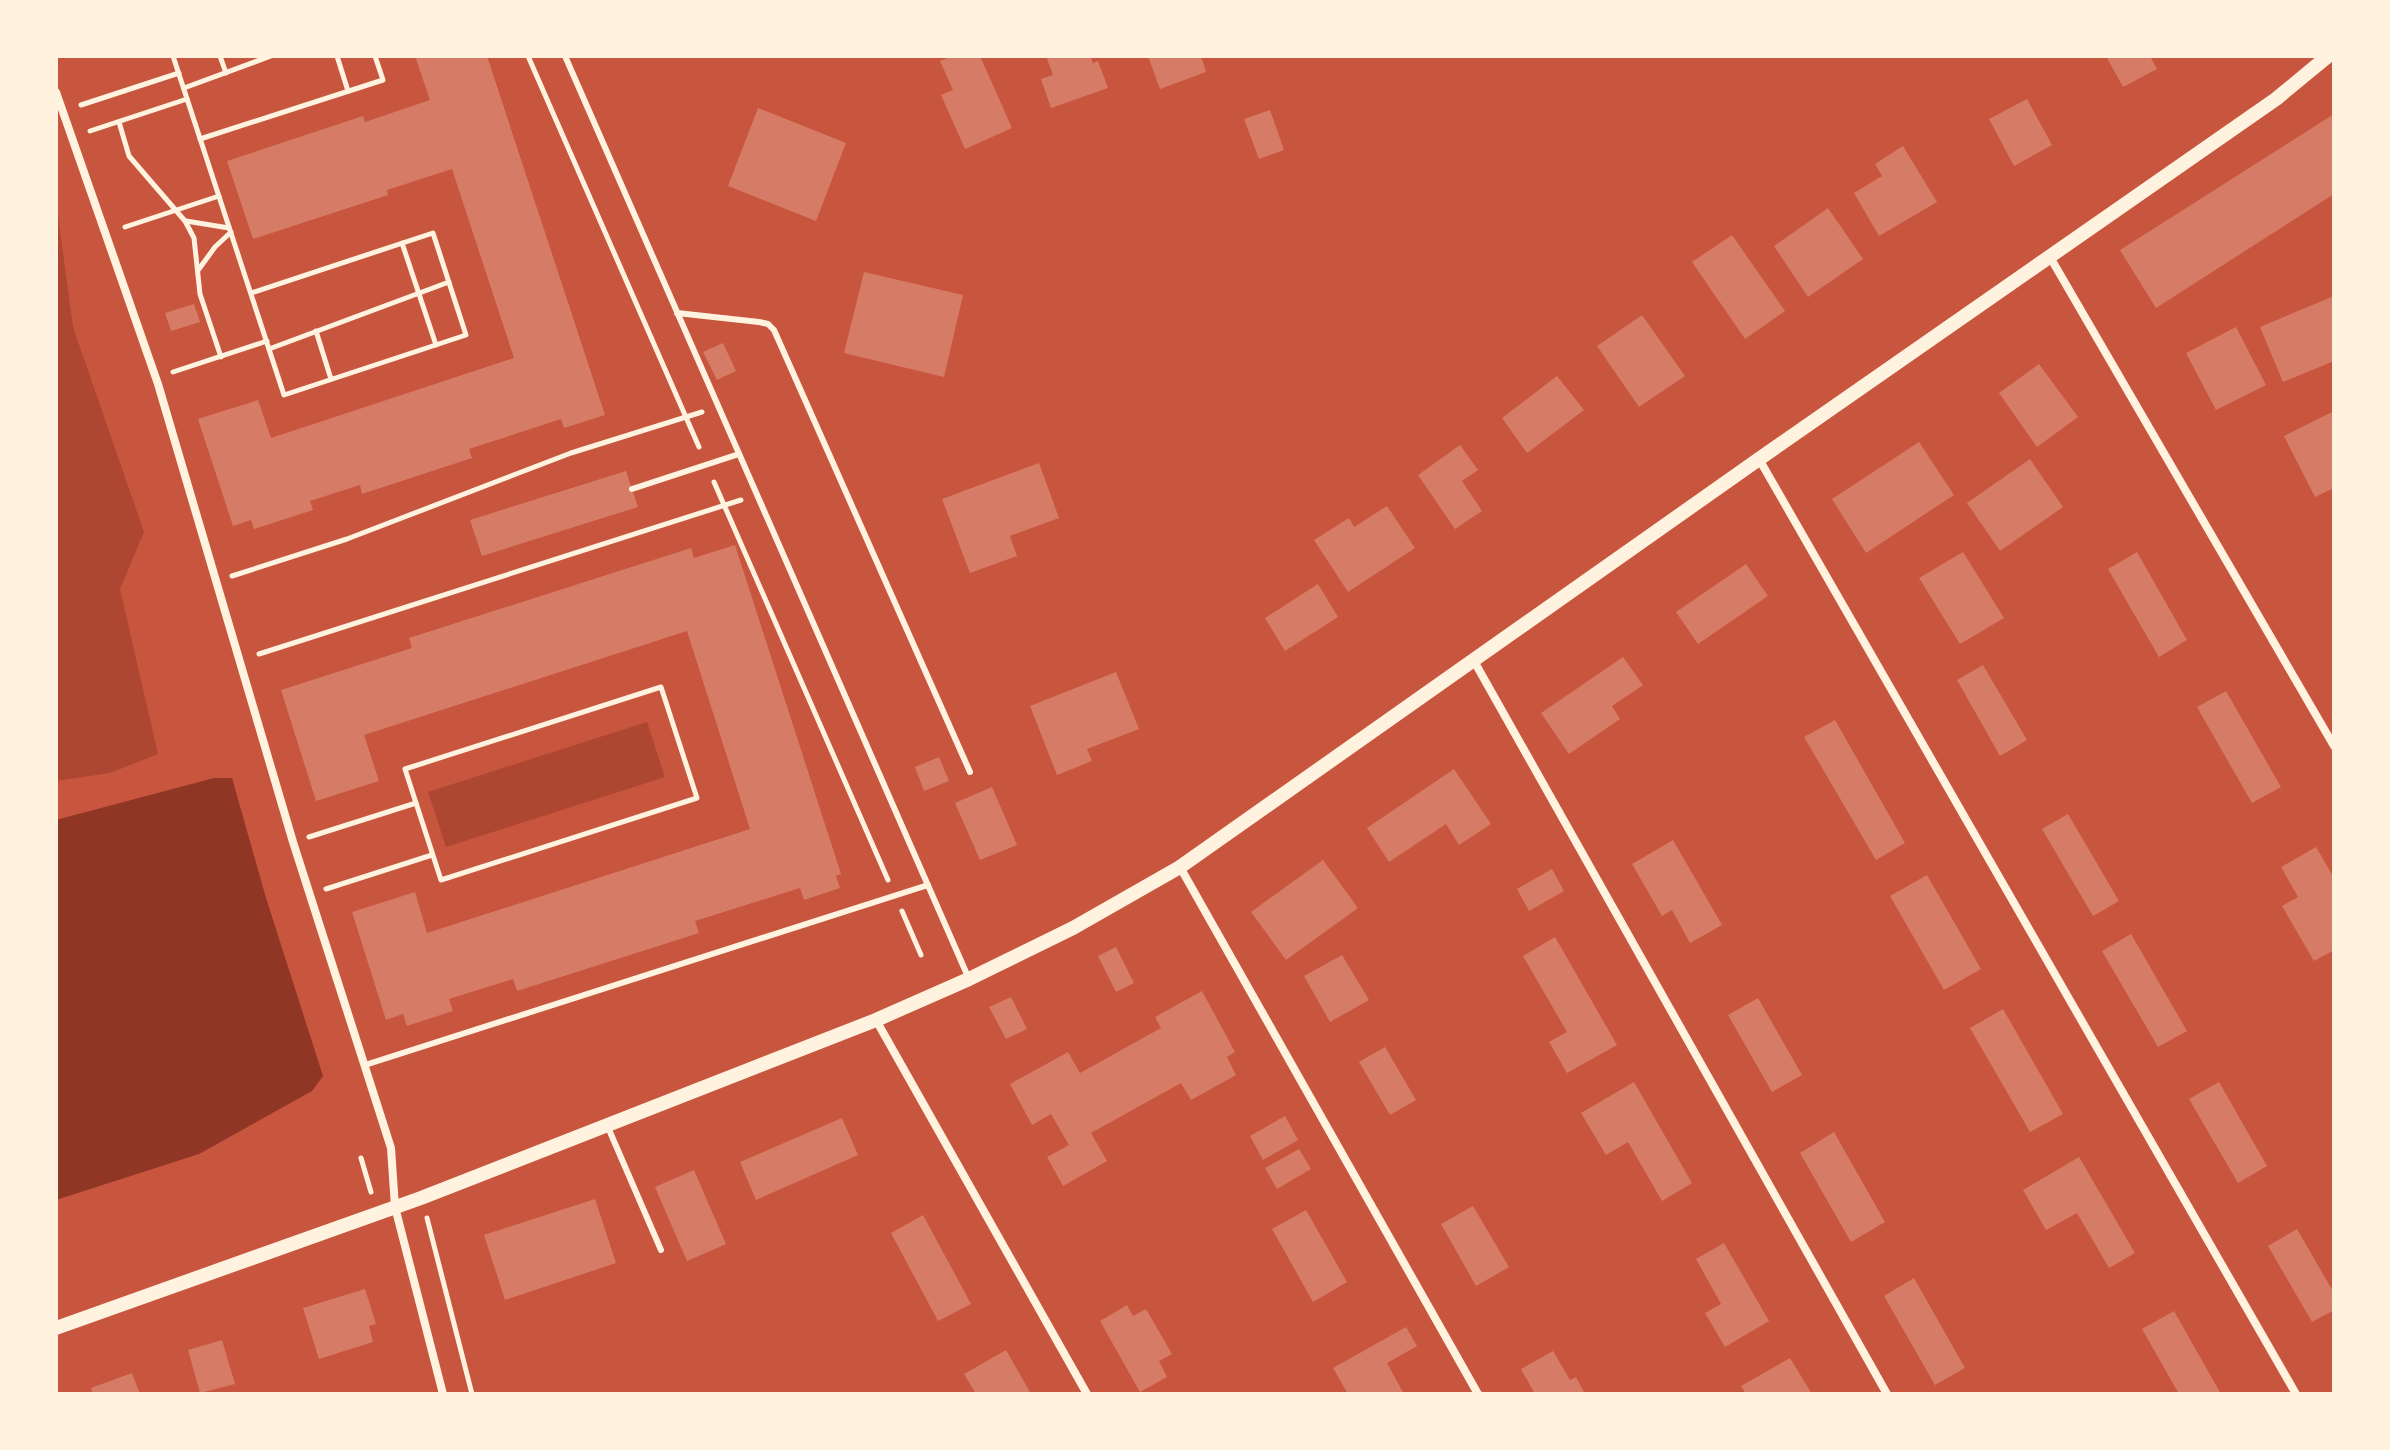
<svg xmlns="http://www.w3.org/2000/svg" width="2390" height="1450" viewBox="0 0 2390 1450" font-family="Lora,serif">
	<style>
		.green { fill: #ae4732 }
		.water { fill: #8f3625 }
		.building { fill: #d67c66 }
		.lines { fill: none; stroke-linecap: round; stroke-linejoin: round }
		.path { stroke: #fff3e0; stroke-width: 5 }
		.service { stroke: #fff3e0; stroke-width: 6 }
		.minor { stroke: #fff3e0; stroke-width: 8 }
		.tertiary { stroke: #fff3e0; stroke-width: 14 }
	</style>
	<rect width="100%" height="100%" fill="#c8553d"/>
	<g class="green">
		<path d="M 56,202 L 73,327 L 144,532 L 120,589 L 158,754 L 110,773 L 56,781 Z"/>
		<path d="M 647,722 L 665,777 L 446,847 L 428,792 Z"/>
	</g>
	<path class="water" d="M 214,778 L 232,778 L 266,898 L 323,1076 L 312,1091 L 199,1154 L 56,1200 L 56,820 Z"/>
	<g class="building">
		<path d="M 415,56 L 487,56 L 605,415 L 564,428 L 561,419 L 469,449 L 472,458 L 362,494 L 360,485 L 310,501 L 313,510 L 254,529 L 251,520 L 233,526 L 198,419 L 258,400 L 271,438 L 514,358 L 452,169 L 387,190 L 388,195 L 253,239 L 227,161 L 363,116 L 365,122 L 430,100 Z"/>
		<path d="M 952,56 L 980,56 L 1012,128 L 965,149 L 941,95 L 953,90 L 940,61 Z"/>
		<path d="M 1046,56 L 1090,56 L 1093,63 L 1098,61 L 1108,88 L 1051,108 L 1041,79 L 1053,75 Z"/>
		<path d="M 1148,56 L 1201,56 L 1206,72 L 1160,89 Z"/>
		<path d="M 2106,56 L 2150,56 L 2157,69 L 2123,87 Z"/>
		<path d="M 2027,99 L 2052,145 L 2014,166 L 1989,119 Z"/>
		<path d="M 758,108 L 846,143 L 816,221 L 728,186 Z"/>
		<path d="M 1270,110 L 1284,150 L 1259,159 L 1244,119 Z"/>
		<path d="M 2334,114 L 2334,194 L 2156,308 L 2120,250 Z"/>
		<path d="M 1903,146 L 1937,202 L 1879,236 L 1854,193 L 1882,176 L 1875,164 Z"/>
		<path d="M 1828,208 L 1863,259 L 1808,297 L 1774,246 Z"/>
		<path d="M 1732,235 L 1785,311 L 1745,339 L 1692,262 Z"/>
		<path d="M 864,272 L 963,295 L 944,377 L 844,353 Z"/>
		<path d="M 2334,296 L 2334,361 L 2283,382 L 2260,327 Z"/>
		<path d="M 194,304 L 200,322 L 171,331 L 165,313 Z"/>
		<path d="M 1642,315 L 1685,376 L 1639,407 L 1597,346 Z"/>
		<path d="M 2236,327 L 2266,385 L 2216,410 L 2186,353 Z"/>
		<path d="M 723,343 L 736,371 L 717,380 L 703,352 Z"/>
		<path d="M 2039,364 L 2078,417 L 2037,447 L 1999,393 Z"/>
		<path d="M 1557,376 L 1584,410 L 1527,453 L 1502,418 Z"/>
		<path d="M 2334,411 L 2334,488 L 2315,497 L 2284,436 Z"/>
		<path d="M 1919,442 L 1954,495 L 1866,553 L 1832,499 Z"/>
		<path d="M 1460,445 L 1478,470 L 1462,481 L 1482,511 L 1455,529 L 1418,475 Z"/>
		<path d="M 2030,459 L 2063,507 L 2000,551 L 1967,503 Z"/>
		<path d="M 1039,463 L 1059,518 L 1010,536 L 1017,556 L 970,573 L 942,499 Z"/>
		<path d="M 626,471 L 638,507 L 482,556 L 470,520 Z"/>
		<path d="M 1387,506 L 1415,548 L 1348,592 L 1314,540 L 1349,518 L 1354,527 Z"/>
		<path d="M 735,545 L 841,874 L 836,876 L 840,888 L 804,900 L 800,888 L 695,921 L 699,933 L 517,991 L 513,979 L 449,999 L 453,1011 L 407,1026 L 403,1014 L 386,1020 L 352,912 L 415,892 L 427,933 L 750,829 L 687,631 L 364,735 L 379,781 L 316,801 L 281,690 L 412,648 L 409,638 L 691,548 L 694,558 Z"/>
		<path d="M 1963,552 L 2004,618 L 1960,644 L 1919,578 Z"/>
		<path d="M 2137,552 L 2187,640 L 2159,657 L 2108,569 Z"/>
		<path d="M 1746,564 L 1768,596 L 1698,644 L 1676,612 Z"/>
		<path d="M 1318,584 L 1338,617 L 1285,651 L 1265,618 Z"/>
		<path d="M 1623,657 L 1643,685 L 1612,706 L 1620,719 L 1569,754 L 1541,713 Z"/>
		<path d="M 1983,665 L 2027,740 L 2000,756 L 1957,680 Z"/>
		<path d="M 1116,672 L 1139,729 L 1087,749 L 1092,761 L 1057,775 L 1030,706 Z"/>
		<path d="M 2226,691 L 2281,787 L 2252,803 L 2197,707 Z"/>
		<path d="M 1835,720 L 1905,843 L 1876,860 L 1804,737 Z"/>
		<path d="M 939,757 L 949,781 L 924,791 L 915,767 Z"/>
		<path d="M 1454,769 L 1491,824 L 1459,845 L 1446,824 L 1389,862 L 1367,828 Z"/>
		<path d="M 992,787 L 1017,845 L 980,860 L 955,803 Z"/>
		<path d="M 2068,814 L 2119,901 L 2093,916 L 2042,829 Z"/>
		<path d="M 1673,840 L 1722,925 L 1690,943 L 1672,910 L 1662,916 L 1632,864 Z"/>
		<path d="M 2316,847 L 2334,878 L 2334,950 L 2314,961 L 2282,906 L 2298,897 L 2281,867 Z"/>
		<path d="M 1323,860 L 1358,908 L 1286,960 L 1251,912 Z"/>
		<path d="M 1552,869 L 1564,891 L 1529,911 L 1517,889 Z"/>
		<path d="M 1927,875 L 1981,969 L 1944,990 L 1890,896 Z"/>
		<path d="M 2131,934 L 2187,1031 L 2158,1047 L 2102,951 Z"/>
		<path d="M 1555,937 L 1617,1045 L 1567,1073 L 1549,1042 L 1567,1032 L 1523,956 Z"/>
		<path d="M 1116,947 L 1134,983 L 1116,992 L 1098,956 Z"/>
		<path d="M 1342,955 L 1369,1000 L 1330,1022 L 1304,976 Z"/>
		<path d="M 1202,991 L 1235,1052 L 1227,1057 L 1236,1075 L 1191,1100 L 1181,1083 L 1091,1133 L 1107,1161 L 1063,1186 L 1047,1157 L 1069,1145 L 1051,1114 L 1032,1125 L 1010,1084 L 1068,1052 L 1080,1073 L 1161,1028 L 1155,1017 Z"/>
		<path d="M 1011,997 L 1027,1029 L 1006,1039 L 989,1007 Z"/>
		<path d="M 1758,998 L 1802,1075 L 1772,1092 L 1728,1015 Z"/>
		<path d="M 2003,1009 L 2063,1114 L 2030,1132 L 1970,1028 Z"/>
		<path d="M 1385,1047 L 1416,1100 L 1390,1115 L 1359,1062 Z"/>
		<path d="M 1634,1082 L 1692,1183 L 1662,1201 L 1628,1142 L 1606,1155 L 1581,1113 Z"/>
		<path d="M 2219,1082 L 2267,1166 L 2238,1183 L 2189,1099 Z"/>
		<path d="M 1285,1116 L 1298,1140 L 1263,1160 L 1250,1136 Z"/>
		<path d="M 842,1118 L 858,1155 L 756,1200 L 740,1162 Z"/>
		<path d="M 1834,1132 L 1885,1222 L 1851,1242 L 1800,1153 Z"/>
		<path d="M 1299,1149 L 1311,1169 L 1277,1189 L 1265,1168 Z"/>
		<path d="M 2079,1157 L 2135,1253 L 2109,1268 L 2077,1213 L 2046,1230 L 2023,1190 Z"/>
		<path d="M 694,1170 L 726,1244 L 687,1261 L 655,1187 Z"/>
		<path d="M 595,1199 L 616,1263 L 505,1300 L 484,1235 Z"/>
		<path d="M 1473,1206 L 1509,1267 L 1476,1286 L 1441,1224 Z"/>
		<path d="M 1306,1210 L 1347,1282 L 1313,1302 L 1272,1229 Z"/>
		<path d="M 923,1215 L 971,1304 L 938,1321 L 891,1233 Z"/>
		<path d="M 2297,1229 L 2334,1293 L 2334,1310 L 2312,1322 L 2268,1246 Z"/>
		<path d="M 1724,1243 L 1769,1321 L 1725,1347 L 1705,1313 L 1721,1304 L 1696,1259 Z"/>
		<path d="M 1914,1278 L 1965,1368 L 1935,1385 L 1884,1296 Z"/>
		<path d="M 365,1289 L 376,1324 L 369,1326 L 373,1342 L 319,1359 L 303,1308 Z"/>
		<path d="M 1127,1305 L 1133,1316 L 1146,1309 L 1172,1354 L 1159,1361 L 1167,1377 L 1140,1392 L 1100,1321 Z"/>
		<path d="M 2174,1311 L 2221,1394 L 2179,1394 L 2142,1329 Z"/>
		<path d="M 1406,1327 L 1417,1346 L 1387,1363 L 1404,1394 L 1348,1394 L 1333,1368 Z"/>
		<path d="M 222,1340 L 235,1384 L 200,1393 L 188,1350 Z"/>
		<path d="M 1006,1350 L 1031,1394 L 976,1394 L 964,1374 Z"/>
		<path d="M 1553,1351 L 1570,1380 L 1576,1377 L 1585,1394 L 1535,1394 L 1521,1369 Z"/>
		<path d="M 1790,1358 L 1812,1394 L 1746,1394 L 1741,1386 Z"/>
		<path d="M 132,1373 L 140,1394 L 93,1394 L 91,1388 Z"/>
	</g>
	<g class="lines">
		<g class="path">
			<path d="M 173,56 L 284,395 L 466,335 L 433,233 L 251,293"/>
			<path d="M 220,56 L 226,73"/>
			<path d="M 337,56 L 348,91"/>
			<path d="M 528,56 L 699,447"/>
			<path d="M 184,88 L 271,56"/>
			<path d="M 81,105 L 179,73"/>
			<path d="M 119,122 L 129,156 L 185,221 L 194,238 L 200,294 L 221,357"/>
			<path d="M 90,131 L 187,99"/>
			<path d="M 200,139 L 383,80 L 375,56"/>
			<path d="M 186,221 L 229,228"/>
			<path d="M 125,227 L 219,196"/>
			<path d="M 402,243 L 436,345"/>
			<path d="M 199,269 L 215,247 L 231,232"/>
			<path d="M 316,331 L 331,379"/>
			<path d="M 269,349 L 449,282"/>
			<path d="M 173,372 L 267,341"/>
			<path d="M 714,482 L 888,880"/>
			<path d="M 232,576 L 347,539 L 571,453 L 702,412"/>
			<path d="M 259,654 L 741,500"/>
			<path d="M 661,687 L 697,798 L 441,880 L 405,769 Z"/>
			<path d="M 309,837 L 416,803"/>
			<path d="M 326,889 L 432,855"/>
			<path d="M 902,911 L 921,955"/>
			<path d="M 361,1158 L 371,1192"/>
			<path d="M 427,1218 L 472,1394"/>
		</g>
		<g class="service">
			<path d="M 565,56 L 969,979"/>
			<path d="M 677,313 L 759,322 L 768,324 L 774,330 L 970,772"/>
			<path d="M 632,489 L 739,454"/>
			<path d="M 365,1065 L 928,885"/>
			<path d="M 607,1125 L 661,1250"/>
		</g>
		<g class="minor">
			<path d="M 56,92 L 158,384 L 293,842 L 391,1148 L 395,1207 L 443,1394"/>
			<path d="M 2050,257 L 2334,746"/>
			<path d="M 1759,459 L 2296,1394"/>
			<path d="M 1474,661 L 1887,1394"/>
			<path d="M 1180,867 L 1478,1394"/>
			<path d="M 876,1020 L 1087,1394"/>
		</g>
		<path class="tertiary" d="M 56,1328 L 421,1198 L 876,1020 L 969,979 L 1073,928 L 1180,867 L 1759,459 L 2276,99 L 2328,56"/>
	</g>
	<rect width="2390" height="1450" fill="none" stroke="#fff3e0" stroke-width="116"/>
</svg>
